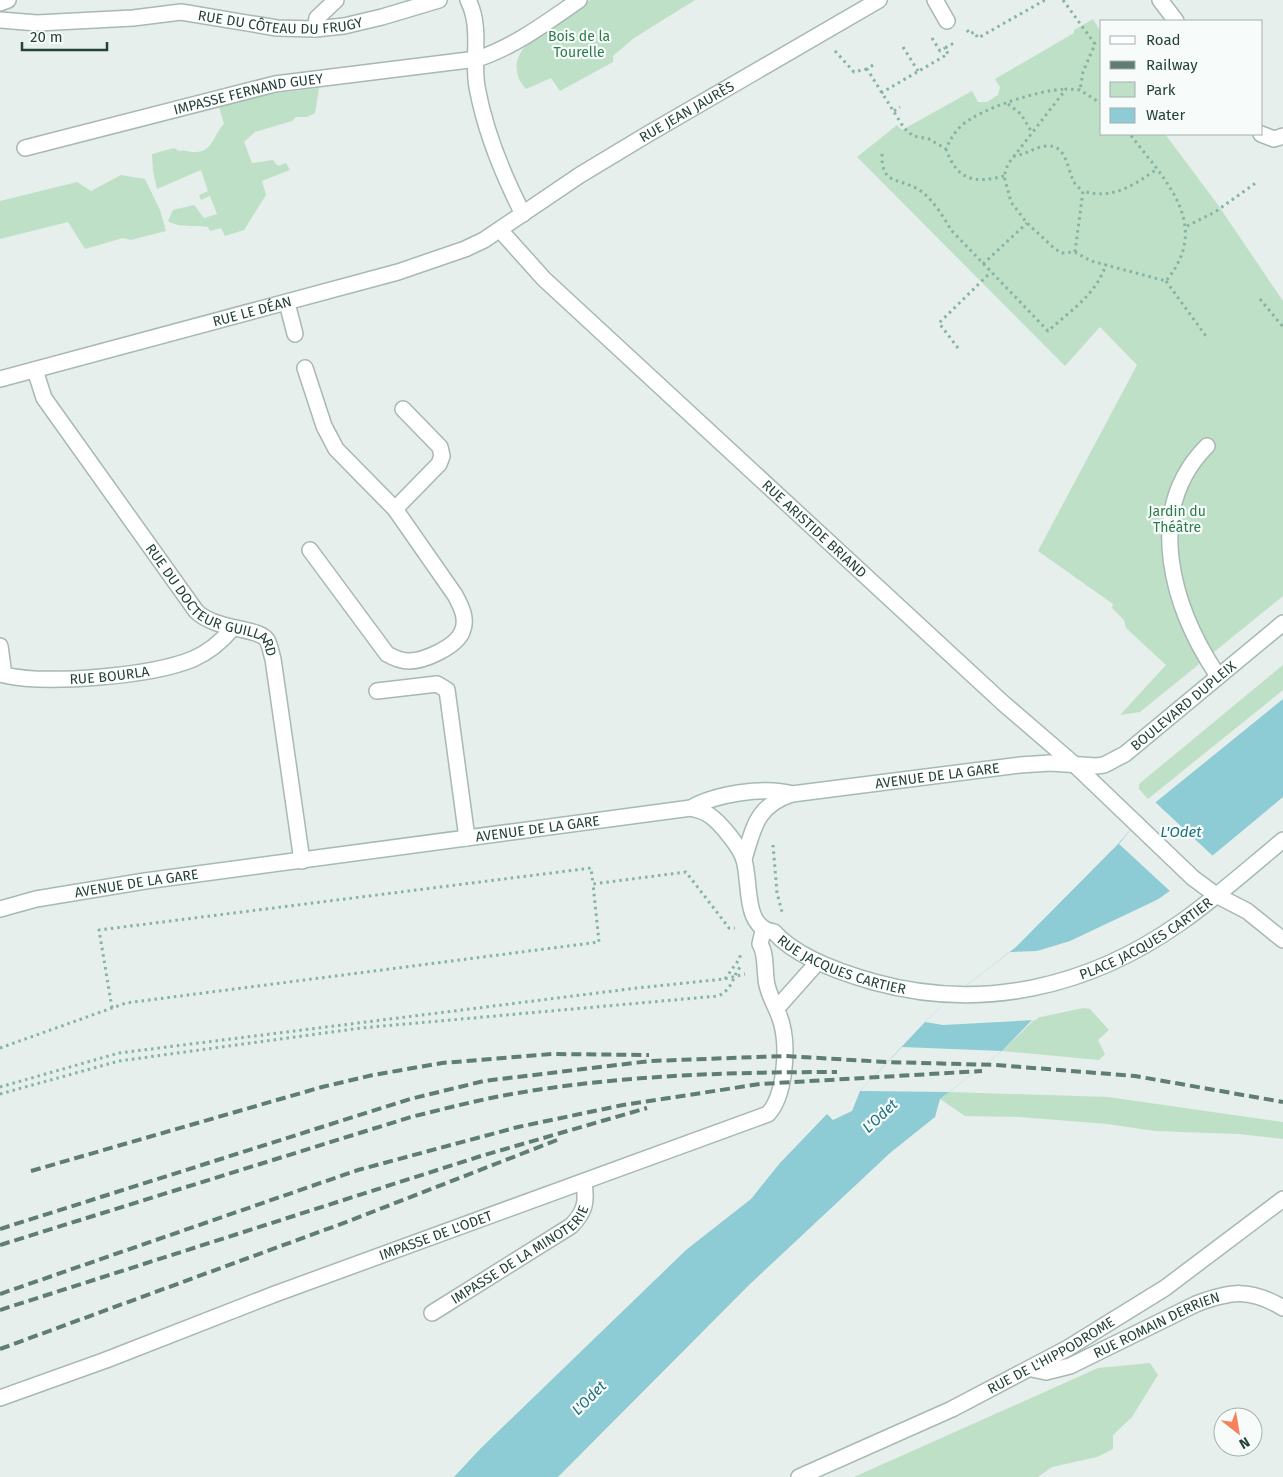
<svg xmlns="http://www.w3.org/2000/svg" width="1283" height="1477" viewBox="0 0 1283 1477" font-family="'Fira Sans',sans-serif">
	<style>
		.green { fill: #bee0c7 }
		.water { fill: #8dcbd5 }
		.pier { fill: #e6efeb }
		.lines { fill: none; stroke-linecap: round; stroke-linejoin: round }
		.service-casing { stroke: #a8b8b2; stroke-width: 18 }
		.minor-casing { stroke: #a8b8b2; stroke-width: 18 }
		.tertiary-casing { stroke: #a8b8b2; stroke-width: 18 }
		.secondary-casing { stroke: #a4bbb3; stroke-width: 18 }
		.path { stroke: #85b3a4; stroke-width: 3; stroke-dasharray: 2.5 4; stroke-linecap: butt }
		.service { stroke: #fff; stroke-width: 15 }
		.minor { stroke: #fff; stroke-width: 15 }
		.tertiary { stroke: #fff; stroke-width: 15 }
		.secondary { stroke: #fff; stroke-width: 15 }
		.rail { stroke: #5f7d75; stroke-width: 4; stroke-dasharray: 10 5; stroke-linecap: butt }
		.labels { text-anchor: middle; stroke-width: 4.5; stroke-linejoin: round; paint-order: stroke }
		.street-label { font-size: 14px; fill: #24423a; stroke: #f7fbf9 }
		.park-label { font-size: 14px; fill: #2c7b4a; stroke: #f7fbf9 }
		.water-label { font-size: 15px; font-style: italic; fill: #1b7181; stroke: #f7fbf9 }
	</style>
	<rect width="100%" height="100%" fill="#e6efeb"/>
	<g class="green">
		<path d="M 590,0 L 695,0 L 634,38 L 613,56 L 613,62 L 560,91 L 551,78 L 526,89 C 491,50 564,16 590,0 Z"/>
		<path d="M 1093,19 L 1102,34 L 1102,134 L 1165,134 L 1218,205 L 1283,301 L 1283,596 L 1140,712 L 1120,715 L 1166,665 L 1126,628 L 1124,620 L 1112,608 L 1113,604 L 1038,551 L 1137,365 L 1100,327 L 1065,366 L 857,157 L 897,125 L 902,130 L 972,91 L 978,102 L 987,102 L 998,95 L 1000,87 L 995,79 L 1074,33 L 1074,30 Z"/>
		<path d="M 319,88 L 315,113 L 307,117 L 296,117 L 292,121 L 255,132 L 244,142 L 252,163 L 273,160 L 278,166 L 286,163 L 290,170 L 262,181 L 266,195 L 244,230 L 225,236 L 221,228 L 210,231 L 208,227 C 193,224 181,229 168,221 L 173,210 L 194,205 L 204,218 L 217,214 L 210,196 L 201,200 L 199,195 L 208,191 L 201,170 L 157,189 L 153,171 L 152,154 L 174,148 L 179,151 C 186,149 189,153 196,152 C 213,152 214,133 224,124 L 219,107 L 262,95 Z"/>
		<path d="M 121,175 L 145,179 L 160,210 L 166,231 L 131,240 L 123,238 L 85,249 L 68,222 L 0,239 L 0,201 L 77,182 L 91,191 Z"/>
		<path d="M 1283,665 L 1283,690 L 1148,799 L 1139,789 L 1139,784 Z"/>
		<path d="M 1083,1008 L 1090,1009 L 1109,1030 L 1098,1040 L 1105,1054 L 1099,1060 L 1002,1051 L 1036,1018 Z"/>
		<path d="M 949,1092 L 1108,1097 L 1283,1122 L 1283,1139 L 1239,1134 L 1155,1131 L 1107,1124 L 1019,1117 L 965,1116 L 940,1099 Z"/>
		<path d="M 1150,1363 L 1158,1375 L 1132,1417 L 1113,1435 L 1113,1449 L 1097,1457 L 1052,1467 L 1038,1477 L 854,1477 L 1098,1368 Z"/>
	</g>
	<path class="water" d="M 1283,699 L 1283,797 L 1171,890 L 1128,921 L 1002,1051 L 940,1099 L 935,1117 L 890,1153 L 749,1285 L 558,1477 L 454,1477 L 481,1448 L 686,1250 L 751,1199 L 780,1163 L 827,1114 L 833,1120 L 852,1111 L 860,1091 L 925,1022 L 954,995 L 1016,947 L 1118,844 L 1151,806 Z"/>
	<g class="pier">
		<path d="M 1154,801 L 1214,857 L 1171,892 L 1119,844 Z"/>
		<path d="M 1163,897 L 1130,923 L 1036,1020 L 943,1025 L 925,1022 L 954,995 L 1010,952 L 1037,951 L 1070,941 Z"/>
		<path d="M 902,1047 L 1002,1051 L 949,1092 L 860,1091 Z"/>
	</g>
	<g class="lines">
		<g class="service-casing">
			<g id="service">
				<path d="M 935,0 L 947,21"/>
				<path id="s1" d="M 25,148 L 275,84 L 477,59"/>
				<path d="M 287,303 L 295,334"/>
				<path d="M 305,368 L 324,426 L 336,449 L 395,509 L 455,595 C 461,606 468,619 462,632 C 456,647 424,661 409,661 C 400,661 394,658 387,654 L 310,550"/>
				<path d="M 1207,446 C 1142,511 1173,609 1218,676"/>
				<path d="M 395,509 L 439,464 L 442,456 L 440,447 L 403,409"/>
				<path d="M 377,691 L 437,684 L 447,690 L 467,838"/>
			</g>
		</g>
		<g class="minor-casing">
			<g id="minor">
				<path d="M 468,0 C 482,27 472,59 477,87 C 485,131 503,175 523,214"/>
				<path d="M 1160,0 L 1176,21"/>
				<path d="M 0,3 L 8,0"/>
				<path id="s2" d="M 0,20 L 37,23 L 133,18 L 181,12 L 277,28 L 315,29 L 344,26 L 382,17 L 439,0"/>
				<path d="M 315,29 L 317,18 L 336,0"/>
				<path d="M 477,59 C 514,47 547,22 579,0"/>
				<path d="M 1261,134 L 1274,139 L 1283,136"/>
				<path id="s3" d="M 500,230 L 544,279 L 1003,703 L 1075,765 L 1193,878 L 1216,895 L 1247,911 L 1283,940"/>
				<path id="s4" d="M 35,370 L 44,398 L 196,611 C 216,631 259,627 267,640 C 270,645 271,653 273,659 L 302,861"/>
				<path id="s5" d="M 0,646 L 4,675 C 47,685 152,676 193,659 C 209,652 221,642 232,629"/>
				<path d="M 777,1008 L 817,963"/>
				<path id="s6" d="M 432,1313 L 571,1226 C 585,1212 587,1202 584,1183"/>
				<path id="s7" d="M 1032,1369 L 1046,1372 L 1070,1366 L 1196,1304 C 1231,1291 1250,1288 1283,1308"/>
				<path id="s8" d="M 0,1398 L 106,1360 L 275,1294 L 768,1114 C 785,1096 788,1049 782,1025 C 779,1011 770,999 767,985 C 764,973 767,955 760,944 L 763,931"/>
				<path id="s9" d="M 799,1477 L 952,1409 L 1068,1348 L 1165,1288 L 1283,1199"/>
			</g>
		</g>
		<g class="tertiary-casing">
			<g id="tertiary">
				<path id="s10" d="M 0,379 L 398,272 L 465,249 L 484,240 L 580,175 L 648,134 L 879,0"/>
				<path d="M 744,859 C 754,827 756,806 792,794"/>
			</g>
		</g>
		<g class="secondary-casing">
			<g id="secondary">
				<path id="s11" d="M 691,808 C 697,810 704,811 709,815 C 720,822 741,848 744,860 C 751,884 743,928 774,932 C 796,957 842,973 874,982 C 982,1012 1089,987 1180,923 C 1216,898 1249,868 1283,840"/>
				<path id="s12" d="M 0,909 L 36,899 L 145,881 L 691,808 C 715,794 765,786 792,794 L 1020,765 L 1050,763 L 1096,766 L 1104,765 L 1125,754 L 1283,623"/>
			</g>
		</g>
		<g class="path">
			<path d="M 1063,0 L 1095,44 L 1083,72 L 1080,90"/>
			<path d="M 967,30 L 970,34 L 974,32 L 978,38 L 1045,0"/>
			<path d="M 932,38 L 940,51 L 945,48"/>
			<path d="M 903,47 L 918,71"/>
			<path d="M 835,51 L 854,72 L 867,69"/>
			<path d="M 873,65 L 867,69 L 904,128 L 913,136 L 929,139 L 946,149"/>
			<path d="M 881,93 L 948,54 L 945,48 L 954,43"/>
			<path d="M 1008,104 L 1021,114 L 1031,131"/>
			<path d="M 1102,104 L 1080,90 L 1066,89 L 1008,164 L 1004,176 L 1011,202 L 1027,223 L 1055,249 L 1062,253 L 1075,252 L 1091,261 L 1166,281 C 1213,224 1164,180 1130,134"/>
			<path d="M 894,111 L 900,107"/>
			<path d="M 882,154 C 881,184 897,178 916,188 C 931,196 943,216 951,230 L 1048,331 C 1070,311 1097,294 1106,264"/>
			<path d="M 1013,156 C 1026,155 1034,147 1046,146 C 1066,144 1067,167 1073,180 C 1075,185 1079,188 1083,191"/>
			<path d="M 1004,176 C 974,184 957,180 946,149 C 950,140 954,133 961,126 C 981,108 1039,90 1066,89"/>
			<path d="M 1187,226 L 1215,212 L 1257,182"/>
			<path d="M 1075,252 L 1083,191 C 1113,200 1134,185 1157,169"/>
			<path d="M 983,264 L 1027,223"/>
			<path d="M 1166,281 L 1208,339"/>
			<path d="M 1260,299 L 1283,327"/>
			<path d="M 958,348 L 939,323 L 991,272"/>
			<path d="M 773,845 L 777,893 L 782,912"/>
			<path d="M 725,979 L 740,958 L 740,955"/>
			<path d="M 112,1008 L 99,930 L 591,868 L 593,884"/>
			<path d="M 0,1048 L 126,1003 L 599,942 L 593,884 L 686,872 L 729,928 L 735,928"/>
			<path d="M 0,1087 L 119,1053 L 637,988 L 724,979 L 745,974"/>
			<path d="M 0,1094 L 119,1061 L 361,1028 L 718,996 C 734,989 732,975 742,965"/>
		</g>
		<use href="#service" class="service"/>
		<use href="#minor" class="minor"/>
		<use href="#tertiary" class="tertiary"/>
		<use href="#secondary" class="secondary"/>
		<g class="rail">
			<path d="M 31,1171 L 322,1087 L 373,1075 L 442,1063 L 552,1054 L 649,1055"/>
			<path d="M 0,1229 L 410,1099 L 484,1081 L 650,1061 L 785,1056 L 886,1062 L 996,1065 L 1135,1076 L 1283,1102"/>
			<path d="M 0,1245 L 411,1117 C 451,1107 490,1097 530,1091 C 631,1075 734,1072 837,1072"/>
			<path d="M 0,1294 L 358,1170 L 518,1127 L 623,1105 L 760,1084 L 982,1071"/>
			<path d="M 0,1310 L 481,1156 L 647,1108"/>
			<path d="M 0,1349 L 349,1221 L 557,1140"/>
		</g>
	</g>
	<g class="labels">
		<g class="street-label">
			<text dy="5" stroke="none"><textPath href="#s2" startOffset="282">RUE DU CÔTEAU DU FRUGY</textPath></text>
			<text dy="5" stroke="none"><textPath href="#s1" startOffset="230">IMPASSE FERNAND GUEY</textPath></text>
			<text dy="5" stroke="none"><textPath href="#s10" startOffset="744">RUE JEAN JAURÈS</textPath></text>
			<text dy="5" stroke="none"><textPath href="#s10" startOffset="261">RUE LE DÉAN</textPath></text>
			<text dy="5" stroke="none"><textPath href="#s3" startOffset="434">RUE ARISTIDE BRIAND</textPath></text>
			<text dy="5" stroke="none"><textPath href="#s4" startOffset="298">RUE DU DOCTEUR GUILLARD</textPath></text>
			<text dy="5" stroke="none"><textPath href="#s5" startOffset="135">RUE BOURLA</textPath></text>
			<text dy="5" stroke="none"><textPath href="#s12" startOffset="1216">BOULEVARD DUPLEIX</textPath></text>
			<text dy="5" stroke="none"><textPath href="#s12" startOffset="949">AVENUE DE LA GARE</textPath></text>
			<text dy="5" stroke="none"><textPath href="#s12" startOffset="544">AVENUE DE LA GARE</textPath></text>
			<text dy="5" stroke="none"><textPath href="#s12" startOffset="139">AVENUE DE LA GARE</textPath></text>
			<text dy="5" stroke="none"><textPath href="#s11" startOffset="559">PLACE JACQUES CARTIER</textPath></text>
			<text dy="5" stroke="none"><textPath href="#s11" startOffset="238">RUE JACQUES CARTIER</textPath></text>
			<text dy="5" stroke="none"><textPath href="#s8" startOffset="465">IMPASSE DE L'ODET</textPath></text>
			<text dy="5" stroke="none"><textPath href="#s6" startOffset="106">IMPASSE DE LA MINOTERIE</textPath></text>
			<text dy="5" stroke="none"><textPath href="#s7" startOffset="135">RUE ROMAIN DERRIEN</textPath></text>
			<text dy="5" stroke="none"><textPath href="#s9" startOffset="280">RUE DE L'HIPPODROME</textPath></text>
		</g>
		<g class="park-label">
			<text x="579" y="41">Bois de la<tspan x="579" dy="16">Tourelle</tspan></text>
			<text x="1177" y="516">Jardin du<tspan x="1177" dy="16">Théâtre</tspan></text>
		</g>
		<g class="water-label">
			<text x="1181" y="837">L'Odet</text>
			<text transform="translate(880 1116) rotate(-43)" y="5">L'Odet</text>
			<text transform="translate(589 1398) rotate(-45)" y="5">L'Odet</text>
		</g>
	</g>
	<rect x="1100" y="20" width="162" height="115" fill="#f7fbf9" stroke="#a3b1ad"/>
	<rect x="1110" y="36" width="25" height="8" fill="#ffffff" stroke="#a3b1ad"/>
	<text x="1146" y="45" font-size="15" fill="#24423a">Road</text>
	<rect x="1110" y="61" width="25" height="8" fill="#5f7d75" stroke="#a3b1ad"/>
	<text x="1146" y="70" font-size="15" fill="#24423a">Railway</text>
	<rect x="1110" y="82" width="25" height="15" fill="#bee0c7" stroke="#a3b1ad"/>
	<text x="1146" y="95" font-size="15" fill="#24423a">Park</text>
	<rect x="1110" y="108" width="25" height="15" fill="#8dcbd5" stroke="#a3b1ad"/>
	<text x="1146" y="120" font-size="15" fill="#24423a">Water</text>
	<g transform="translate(1238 1432) rotate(149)"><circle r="24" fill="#f7fbf9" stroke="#a3b1ad"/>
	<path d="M0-4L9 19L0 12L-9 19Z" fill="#f6815d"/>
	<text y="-8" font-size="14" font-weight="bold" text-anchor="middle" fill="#24423a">N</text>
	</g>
	<path d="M22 42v8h85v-8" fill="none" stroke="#24423a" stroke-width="2.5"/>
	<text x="30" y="42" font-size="15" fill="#24423a" stroke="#f7fbf9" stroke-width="4" paint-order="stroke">20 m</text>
</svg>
